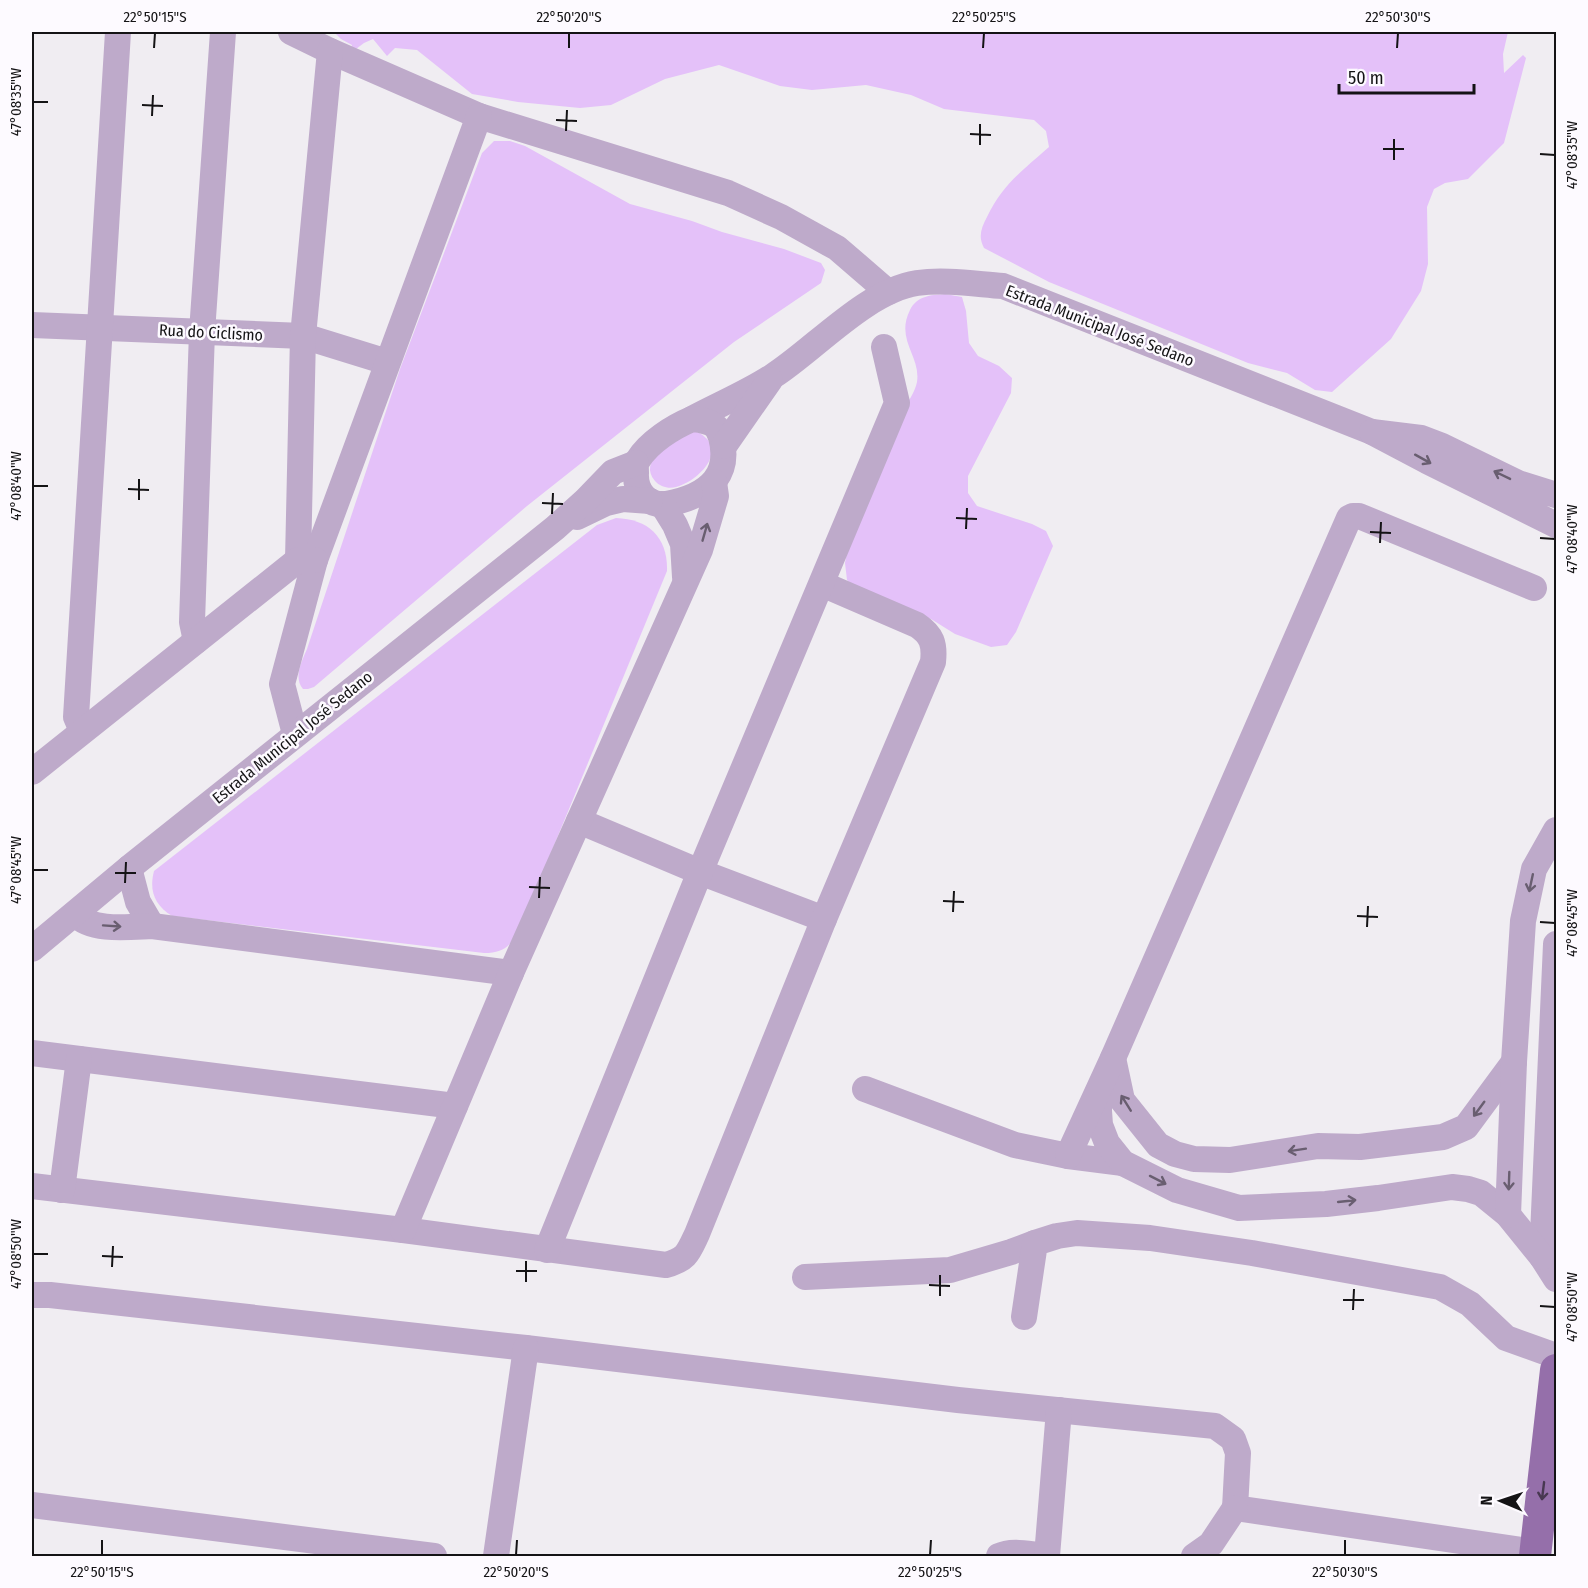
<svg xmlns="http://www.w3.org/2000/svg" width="1588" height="1588" viewBox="0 0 1588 1588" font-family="'Fira Sans Condensed',sans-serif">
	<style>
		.green { fill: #e4c1f9 }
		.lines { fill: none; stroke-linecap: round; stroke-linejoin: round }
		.minor { stroke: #beaaca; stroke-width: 26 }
		.major { stroke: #956faa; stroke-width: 32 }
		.oneway { stroke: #695e70 }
		.oneway2 { stroke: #483851 }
		.ticks { fill: none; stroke: #141315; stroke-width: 2 }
		.labels { text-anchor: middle; stroke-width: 5; stroke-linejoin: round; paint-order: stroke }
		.street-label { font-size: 16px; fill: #141315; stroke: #fdfaff }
		.neatline { fill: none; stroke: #141315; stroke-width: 2 }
		.ticks-label { font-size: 15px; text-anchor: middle; fill: #141315 }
	</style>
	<rect width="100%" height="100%" fill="#f0edf2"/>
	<g class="green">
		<path d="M 334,32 L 1508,32 L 1503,54 L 1504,73 L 1523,55 L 1526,58 L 1504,143 L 1468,179 L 1445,183 L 1434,189 L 1427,207 L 1428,264 L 1421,291 L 1391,339 L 1332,392 L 1315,390 L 1287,373 L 1248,363 L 1049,282 L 984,248 C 978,237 981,228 987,217 C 1003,184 1022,171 1049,147 L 1046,131 L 1034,120 L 944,109 L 911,95 L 866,85 L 812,90 L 780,86 L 719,65 L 665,79 L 611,105 L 580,108 L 518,102 L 472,94 L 417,50 L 395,48 L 387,56 L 373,39 L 364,43 L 356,49 L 351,48 L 352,45 L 341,39 Z"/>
		<path d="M 494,141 L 510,141 L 525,146 L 630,204 L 692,221 L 722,232 L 784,249 L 821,263 L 825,270 L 821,283 L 734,342 L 527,506 L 314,687 L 308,689 L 303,689 C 293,677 302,661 307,649 L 400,369 L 482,153 Z"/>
		<path d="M 945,294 L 962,297 L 966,311 L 969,343 L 978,356 L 999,366 L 1012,378 L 1011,393 L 968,476 L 968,493 L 977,506 L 1032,524 L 1046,531 L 1053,546 L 1016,632 L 1007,645 L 991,647 L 955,634 L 931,619 L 858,592 L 847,580 L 845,563 L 848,547 L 902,411 C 908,402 915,392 917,382 C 921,356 895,340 910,310 C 917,296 930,295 945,294 Z"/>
		<path d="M 683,432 C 687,432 693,431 697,432 C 701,433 705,437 708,440 C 722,459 693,483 676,487 C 669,489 660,487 655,481 C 638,461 669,443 683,432 Z"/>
		<path d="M 616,518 C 649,519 668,538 667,571 L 520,928 C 511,946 504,953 484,953 L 172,916 C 154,905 149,890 154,871 L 597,525 Z"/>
	</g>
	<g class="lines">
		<g class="minor">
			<path d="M 291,32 L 330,51 L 479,116 L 728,193 L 781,217 L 837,248 L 888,292"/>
			<path d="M 32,325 L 303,336 L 387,362"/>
			<path d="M 692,419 C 718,405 749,392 773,376 C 815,349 866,291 917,283 C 945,279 975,284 1003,286 L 1372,432"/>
			<path d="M 692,419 C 700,420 711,421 717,428 C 718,429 720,435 721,437 C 725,452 725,467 715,480 C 704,494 683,501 666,504 C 647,506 635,491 636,473 C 636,468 635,464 638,460 C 649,442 673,427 692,419 Z"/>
			<path d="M 724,446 L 770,380"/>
			<path d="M 1556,495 L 1518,483 L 1442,446 L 1421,438 L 1372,432 L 1427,461 L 1556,525"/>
			<path d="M 662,504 L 675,525 L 683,544 L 685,577"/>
			<path d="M 577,517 L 606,503 L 623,499 L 650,501"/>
			<path d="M 298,560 L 303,336 L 330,51"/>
			<path d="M 196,641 L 192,622 L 202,332 L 223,32"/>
			<path d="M 82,731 L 76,717 L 118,32"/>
			<path d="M 295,734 L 282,684 L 315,560 L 479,116"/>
			<path d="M 32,772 L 298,560 L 315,560"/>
			<path d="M 579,821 L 700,872 L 824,919"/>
			<path d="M 129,868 L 138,902 L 152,926"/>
			<path d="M 75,914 C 92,932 129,927 152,926 L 511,973"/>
			<path d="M 1556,944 L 1542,1257 L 1556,1279"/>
			<path d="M 32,949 L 129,868 L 555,528 L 585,501 L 613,472 L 636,463"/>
			<path d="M 32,1053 L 455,1106"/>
			<path d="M 1113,1058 L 1122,1100 L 1158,1145 L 1175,1154 L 1194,1159 L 1230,1160 L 1318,1146 L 1360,1147 L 1443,1137 L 1466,1127 L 1514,1062"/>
			<path d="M 865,1089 L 1015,1145 L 1068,1156 L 1123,1163"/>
			<path d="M 1099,1093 L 1099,1111 L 1100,1125 L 1107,1143 L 1123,1163 L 1177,1190 L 1239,1208 L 1326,1204 L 1378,1198 L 1452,1187 L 1468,1189 L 1481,1193 L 1508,1215 L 1542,1257"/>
			<path d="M 1068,1156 L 1113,1058 L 1349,518 L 1353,516 L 1359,516 L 1534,588"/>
			<path d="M 32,1186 L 403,1230 L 666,1265 C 687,1259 688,1253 697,1234 L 824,919 L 933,662 C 935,644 932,635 917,625 L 822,584"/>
			<path d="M 62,1190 L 79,1059"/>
			<path d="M 1508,1215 L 1514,1062 L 1523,921 L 1534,869 L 1556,830"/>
			<path d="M 403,1230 L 511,973 L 700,550 L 716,496 L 714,482"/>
			<path d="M 547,1250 L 700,872 L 897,403 L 884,347"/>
			<path d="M 805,1277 L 950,1270 L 1011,1252 L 1035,1243"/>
			<path d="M 32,1295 L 50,1295 L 526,1348 L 958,1400 L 1215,1426 L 1233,1439 L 1238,1453 L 1235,1508 L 1536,1552"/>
			<path d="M 1024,1317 L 1035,1243 L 1057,1236 L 1077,1233 L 1150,1238 L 1252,1253 L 1440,1287 L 1470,1304 L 1506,1338 L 1556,1356"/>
			<path d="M 32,1505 L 434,1556"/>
			<path d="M 496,1556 L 526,1348"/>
			<path d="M 999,1556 C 1013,1549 1031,1555 1047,1556"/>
			<path d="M 1047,1556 L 1059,1410"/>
			<path d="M 1194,1556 L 1211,1544 L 1235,1508"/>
		</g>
		<path class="major" d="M 1535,1556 L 1556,1370"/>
	</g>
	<defs><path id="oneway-shaft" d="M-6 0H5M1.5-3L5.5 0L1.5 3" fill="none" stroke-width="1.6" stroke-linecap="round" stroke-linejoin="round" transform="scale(1.5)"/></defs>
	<g class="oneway">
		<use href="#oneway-shaft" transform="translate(1423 459) rotate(29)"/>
		<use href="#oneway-shaft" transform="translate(1502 475) rotate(-154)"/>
		<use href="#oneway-shaft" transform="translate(705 532) rotate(-74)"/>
		<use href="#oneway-shaft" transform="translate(1531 883) rotate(102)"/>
		<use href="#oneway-shaft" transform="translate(112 926) rotate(4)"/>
		<use href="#oneway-shaft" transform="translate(1126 1103) rotate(-122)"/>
		<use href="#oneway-shaft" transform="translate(1479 1109) rotate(126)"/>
		<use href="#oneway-shaft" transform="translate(1297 1150) rotate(171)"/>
		<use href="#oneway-shaft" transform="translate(1158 1180) rotate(27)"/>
		<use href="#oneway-shaft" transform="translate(1509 1181) rotate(92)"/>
		<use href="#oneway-shaft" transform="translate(1347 1201) rotate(-6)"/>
	</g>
	<use class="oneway2" href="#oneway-shaft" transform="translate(1543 1491) rotate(97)"/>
	<path class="ticks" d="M 154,48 L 155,33M 569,48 L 569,33M 983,48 L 984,33M 1397,48 L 1398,33M 33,102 L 48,102M 142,105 L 163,106M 152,116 L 153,95M 556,120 L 577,121M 566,131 L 567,110M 970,134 L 991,135M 980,145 L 980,124M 1383,149 L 1404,149M 1540,154 L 1555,155M 1394,160 L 1394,139M 33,486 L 48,486M 128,489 L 149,490M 139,500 L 139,479M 542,503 L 563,504M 552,514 L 553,493M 956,518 L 977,519M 966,529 L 967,508M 1370,532 L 1391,533M 1540,538 L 1555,539M 1380,543 L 1381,522M 33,870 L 48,870M 115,873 L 136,873M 125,883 L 126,862M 529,887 L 550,888M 539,898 L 540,877M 943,901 L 964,902M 953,912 L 954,891M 1357,916 L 1378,917M 1540,922 L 1555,923M 1367,927 L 1368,906M 33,1254 L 48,1254M 102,1256 L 123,1257M 112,1267 L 113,1246M 516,1271 L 537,1271M 526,1282 L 526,1261M 929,1285 L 950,1286M 940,1296 L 940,1275M 1343,1300 L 1364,1300M 1540,1306 L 1555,1307M 1353,1310 L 1354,1289M 102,1555 L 102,1540M 516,1555 L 517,1540M 930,1555 L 931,1540M 1345,1555 L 1345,1540"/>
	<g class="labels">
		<g class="street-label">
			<text transform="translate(1100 325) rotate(21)" y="6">Estrada Municipal José Sedano</text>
			<text transform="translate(211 332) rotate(3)" y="6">Rua do Ciclismo</text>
			<text transform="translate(292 737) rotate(-39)" y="6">Estrada Municipal José Sedano</text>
		</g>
	</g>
	<rect width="1588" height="1588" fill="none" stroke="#fdfaff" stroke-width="66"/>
	<g transform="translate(1501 1501) rotate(272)" stroke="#fdfaff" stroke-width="4.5" paint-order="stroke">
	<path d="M0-4.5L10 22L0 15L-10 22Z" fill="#141315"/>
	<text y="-9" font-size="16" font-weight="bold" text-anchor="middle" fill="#141315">N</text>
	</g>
	<path d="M1339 84v9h135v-9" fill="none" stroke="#141315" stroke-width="3"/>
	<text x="1348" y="84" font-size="18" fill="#141315" stroke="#fdfaff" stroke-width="4.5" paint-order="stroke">50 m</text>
	<rect x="33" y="33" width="1522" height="1522" class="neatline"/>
	<g class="ticks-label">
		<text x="155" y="22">22°50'15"S</text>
		<text x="569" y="22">22°50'20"S</text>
		<text x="984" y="22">22°50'25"S</text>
		<text x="1398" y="22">22°50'30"S</text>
		<text transform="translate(16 102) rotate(-90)" y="5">47°08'35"W</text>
		<text transform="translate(1572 155) rotate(-90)" y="5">47°08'35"W</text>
		<text transform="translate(16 486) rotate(-90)" y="5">47°08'40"W</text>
		<text transform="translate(1572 539) rotate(-90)" y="5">47°08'40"W</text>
		<text transform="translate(16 870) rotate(-90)" y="5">47°08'45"W</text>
		<text transform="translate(1572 923) rotate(-90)" y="5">47°08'45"W</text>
		<text transform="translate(16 1254) rotate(-90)" y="5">47°08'50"W</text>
		<text transform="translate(1572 1307) rotate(-90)" y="5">47°08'50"W</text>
		<text x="102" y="1577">22°50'15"S</text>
		<text x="516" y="1577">22°50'20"S</text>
		<text x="930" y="1577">22°50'25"S</text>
		<text x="1345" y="1577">22°50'30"S</text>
	</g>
</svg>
